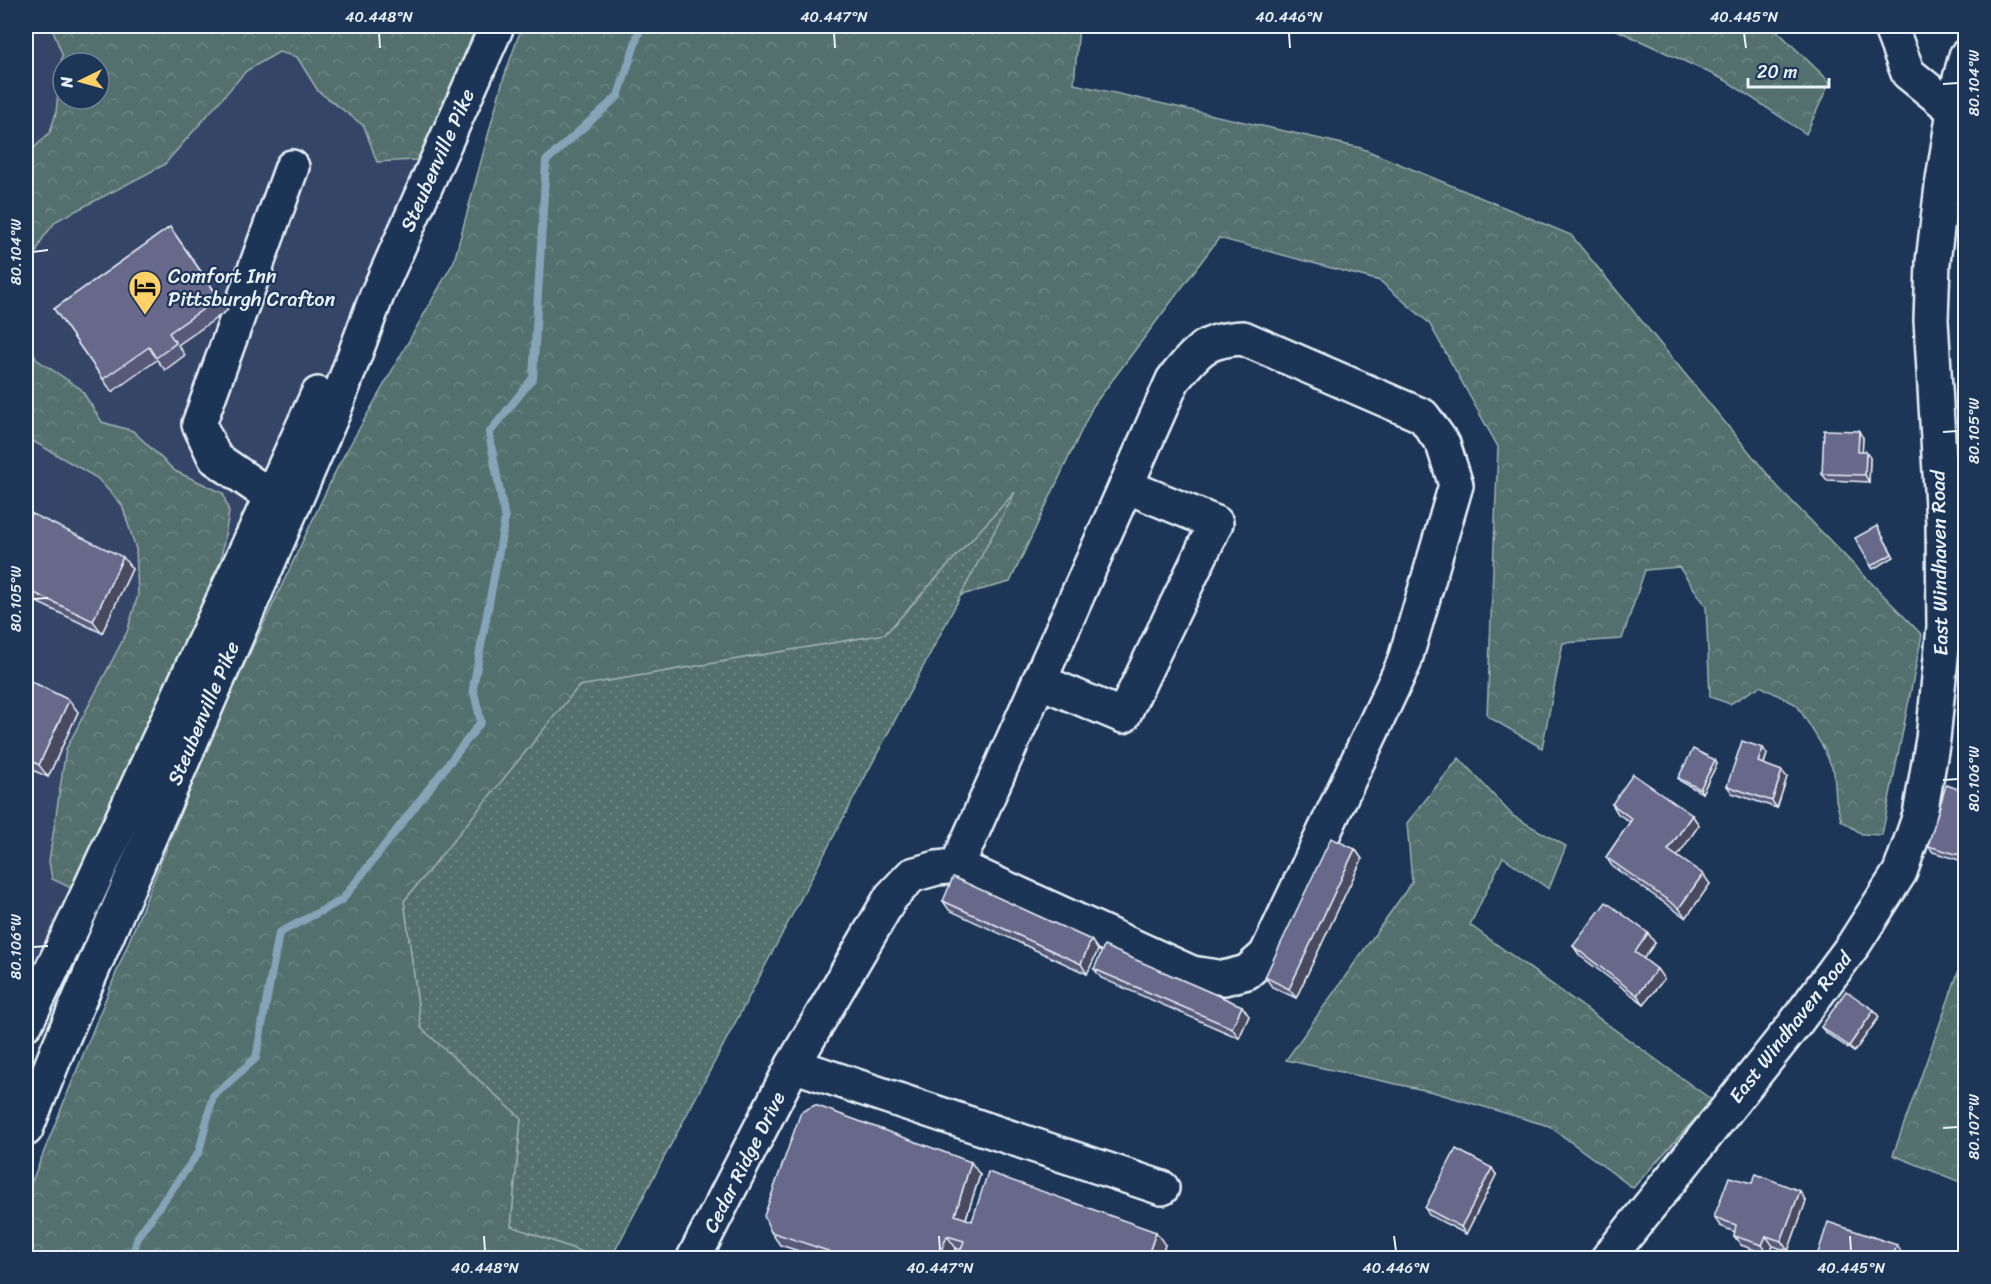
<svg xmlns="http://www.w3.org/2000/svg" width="1991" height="1284" viewBox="0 0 1991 1284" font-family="Sriracha,sans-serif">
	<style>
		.built { fill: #344467; fill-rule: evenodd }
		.grass { fill: url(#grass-dots); stroke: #9eb0b3; stroke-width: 1.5 }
		.forest { fill: url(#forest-crowns); stroke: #9eb0b3; stroke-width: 1.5; fill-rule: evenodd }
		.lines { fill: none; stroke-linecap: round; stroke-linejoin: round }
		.stream { stroke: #86a3b7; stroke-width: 8 }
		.minor-casing { stroke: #e8f1f8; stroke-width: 38 }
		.major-casing { stroke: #e8f1f8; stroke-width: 38 }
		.minor { stroke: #1d3557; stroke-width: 33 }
		.major { stroke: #1d3557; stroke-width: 33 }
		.wall { fill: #595978; stroke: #e8f1f8; stroke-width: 1.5 }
		.shaded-wall { fill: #494961; stroke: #e8f1f8; stroke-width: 1.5 }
		.building { fill: #68688b; stroke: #e8f1f8; stroke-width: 1.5 }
		.ticks { fill: none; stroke: #e8f1f8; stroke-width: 2 }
		.labels { text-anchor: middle; stroke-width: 4.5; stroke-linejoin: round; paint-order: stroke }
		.street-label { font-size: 20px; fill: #e8f1f8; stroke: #1d3557 }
		.poi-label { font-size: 20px; fill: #e8f1f8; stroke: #1d3557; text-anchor: start }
		.neatline { fill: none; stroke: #e8f1f8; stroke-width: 2 }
		.ticks-label { font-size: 15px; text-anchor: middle; fill: #e8f1f8 }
	</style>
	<defs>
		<pattern id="grass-dots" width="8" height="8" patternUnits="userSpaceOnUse" patternTransform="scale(1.5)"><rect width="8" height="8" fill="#53706e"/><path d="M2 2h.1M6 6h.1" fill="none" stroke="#6c8583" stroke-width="1.8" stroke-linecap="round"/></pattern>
		<pattern id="forest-crowns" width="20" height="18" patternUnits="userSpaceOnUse" patternTransform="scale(1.5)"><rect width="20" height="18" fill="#53706e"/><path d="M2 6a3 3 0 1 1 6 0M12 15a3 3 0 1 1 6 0" fill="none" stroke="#6c8583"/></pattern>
	</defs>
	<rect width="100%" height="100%" fill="#1d3557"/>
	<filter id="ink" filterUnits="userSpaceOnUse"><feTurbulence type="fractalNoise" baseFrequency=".0167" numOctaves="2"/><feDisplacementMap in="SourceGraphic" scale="12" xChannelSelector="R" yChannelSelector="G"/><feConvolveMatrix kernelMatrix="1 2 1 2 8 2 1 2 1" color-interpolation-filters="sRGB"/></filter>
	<g filter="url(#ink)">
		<path class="built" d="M 30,26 L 497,26 L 377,295 L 312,404 L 26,1023 L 26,35 ZM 63,63 L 99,63 L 99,99 L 63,99 Z"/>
		<path class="grass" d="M 1017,489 L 611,1258 L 599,1258 L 511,1226 L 521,1118 L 421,1028 L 404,901 L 579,685 L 885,634 Z"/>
		<g class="forest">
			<path d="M 51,26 L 490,26 L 432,159 L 377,162 L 364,126 L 318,91 L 297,57 L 279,52 L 246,71 L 164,165 L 56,221 L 43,238 L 26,274 L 26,156 L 50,132 L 56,113 L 62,54 ZM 63,63 L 99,63 L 99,99 L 63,99 Z"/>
			<path d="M 522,26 L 1079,26 L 1074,84 L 1361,148 L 1571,235 L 1778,487 L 1922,635 L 1882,835 L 1862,834 L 1841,820 L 1836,800 L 1834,772 L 1823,747 L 1797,705 L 1760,686 L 1730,704 L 1710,697 L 1706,606 L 1679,567 L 1645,570 L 1622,639 L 1563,643 L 1542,748 L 1487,716 L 1498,447 L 1429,323 L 1380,281 L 1219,238 L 1093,406 L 1010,582 L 961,595 L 1015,492 L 885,634 L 579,686 L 404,901 L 421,1028 L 521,1118 L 511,1226 L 599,1258 L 26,1258 L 26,1196 L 217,723 L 338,466 L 454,261 L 503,80 Z"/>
			<path d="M 1608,26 L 1772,26 L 1830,82 L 1806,134 L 1725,80 Z"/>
			<path d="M 26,328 L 36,359 L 81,389 L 102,422 L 133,431 L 175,471 L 223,493 L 229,512 L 219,570 L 84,894 L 52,879 L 49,861 L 66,749 L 127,632 L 138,595 L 136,549 L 122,505 L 97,478 L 26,437 Z"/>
			<path d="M 1459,758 L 1513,816 L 1566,846 L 1549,889 L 1503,857 L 1470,925 L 1712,1100 L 1633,1188 L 1549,1126 L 1433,1092 L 1286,1060 L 1412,882 L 1407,823 Z"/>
			<path d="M 1965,953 L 1965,1184 L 1893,1155 Z"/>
		</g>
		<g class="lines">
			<path class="stream" d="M 132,1258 L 138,1236 L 199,1152 L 213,1096 L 256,1058 L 279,933 L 342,900 L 481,722 L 473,688 L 505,519 L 489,433 L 533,378 L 546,161 L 618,96 L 641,26"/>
			<g class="minor-casing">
				<g id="minor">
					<path d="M 1890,26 L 1908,73 L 1955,111"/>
					<path d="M 270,496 L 215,458 L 199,424 L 292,167"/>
					<path d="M 1039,681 L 1123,716 L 1216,523 L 1126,486"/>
					<path d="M 793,1065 L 1162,1188"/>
					<path d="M 694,1258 L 793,1065 L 891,897 L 912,875 L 937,868 L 957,866 L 1192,973 L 1224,978 L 1247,972 L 1266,955 L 1404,663 L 1456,485 L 1443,444 L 1423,416 L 1243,338 C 1203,340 1198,351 1173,380 L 957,866"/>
					<path d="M 1608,1258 L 1794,1025 L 1854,944 L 1900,872 L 1920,815 L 1933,739 L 1944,627 L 1943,523 L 1931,320 L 1933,262 L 1942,186 L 1958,86 L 1966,56"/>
				</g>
			</g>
			<g class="major-casing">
				<g id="major">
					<path d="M 26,1023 L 72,928 L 318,394"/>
					<path d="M 26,1129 L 58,1049 L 333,413 L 377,295 L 497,26"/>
				</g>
			</g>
			<use href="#minor" class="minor"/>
			<use href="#major" class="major"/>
		</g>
		<g class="wall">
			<path d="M 170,227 L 228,310 L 178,345 L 185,355 L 165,370 L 157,360 L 112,392 L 54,309 Z"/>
			<path d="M 1863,438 L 1862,451 L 1870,458 L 1869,482 L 1827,480 L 1822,474 Z"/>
			<path d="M 26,511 L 132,569 L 102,633 L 26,597 Z"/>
			<path d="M 1877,526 L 1894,557 L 1873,569 L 1871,566 Z"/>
			<path d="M 26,679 L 69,700 L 78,712 L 48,777 L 26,767 Z"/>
			<path d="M 1767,754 L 1764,764 L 1787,777 L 1777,808 L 1732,793 L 1727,786 Z"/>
			<path d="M 1715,760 L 1717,764 L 1702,793 L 1680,781 L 1678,778 Z"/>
			<path d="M 1965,791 L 1965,862 L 1933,852 L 1928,846 Z"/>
			<path d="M 1612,804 L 1692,815 L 1699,825 L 1677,856 L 1710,884 L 1686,918 L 1612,866 L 1606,857 L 1630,822 L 1618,814 Z"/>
			<path d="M 1355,849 L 1362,859 L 1296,998 L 1272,987 L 1265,977 Z"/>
			<path d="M 943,901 L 1091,940 L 1098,950 L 1087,974 L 949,910 Z"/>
			<path d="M 1655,943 L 1643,959 L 1664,979 L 1644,1004 L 1580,956 L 1573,946 Z"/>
			<path d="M 1094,969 L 1249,1016 L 1239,1038 L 1101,978 Z"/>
			<path d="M 1874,1010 L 1879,1017 L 1854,1052 L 1826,1033 L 1821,1027 Z"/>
			<path d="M 1492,1168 L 1496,1175 L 1466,1234 L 1429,1215 L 1425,1208 Z"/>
			<path d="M 980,1175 L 966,1219 L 972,1221 L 1165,1245 L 1160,1258 L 958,1258 L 961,1250 L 956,1248 L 952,1258 L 821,1258 L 780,1245 L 771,1232 Z"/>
			<path d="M 1806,1201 L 1788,1251 L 1773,1246 L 1769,1255 L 1741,1245 L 1734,1236 L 1735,1232 L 1720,1226 L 1714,1217 Z"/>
			<path d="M 1901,1252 L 1899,1258 L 1822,1258 L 1818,1253 Z"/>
		</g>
		<g class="shaded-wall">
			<path d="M 1859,431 L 1863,438 L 1862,457 L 1858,451 Z"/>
			<path d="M 1866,451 L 1870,458 L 1869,482 L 1865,475 Z"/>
			<path d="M 123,557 L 132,569 L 102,633 L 93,621 Z"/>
			<path d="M 69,700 L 78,712 L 48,777 L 39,765 Z"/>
			<path d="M 1763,748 L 1767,754 L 1762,769 L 1758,762 Z"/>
			<path d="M 1715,760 L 1717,764 L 1702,793 L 1700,789 Z"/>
			<path d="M 1782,771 L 1787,777 L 1777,808 L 1772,801 Z"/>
			<path d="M 1692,815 L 1699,825 L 1675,860 L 1668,850 Z"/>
			<path d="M 1965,847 L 1965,860 L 1963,856 Z"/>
			<path d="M 1355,849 L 1362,859 L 1296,998 L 1289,989 Z"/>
			<path d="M 26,853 L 29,858 L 26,866 Z"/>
			<path d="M 1703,874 L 1710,884 L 1686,918 L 1679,908 Z"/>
			<path d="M 1648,933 L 1655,943 L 1641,962 L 1635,952 Z"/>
			<path d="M 1091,940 L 1098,950 L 1087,974 L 1081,964 Z"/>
			<path d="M 1657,969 L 1664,979 L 1644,1004 L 1637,995 Z"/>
			<path d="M 1242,1006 L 1249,1016 L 1239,1038 L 1232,1028 Z"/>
			<path d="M 1874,1010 L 1879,1017 L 1854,1052 L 1849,1046 Z"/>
			<path d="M 971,1162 L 980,1175 L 963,1227 L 955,1215 Z"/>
			<path d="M 1492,1168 L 1496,1175 L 1466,1234 L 1461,1227 Z"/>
			<path d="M 1800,1191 L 1806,1201 L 1788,1251 L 1781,1241 Z"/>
			<path d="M 1156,1232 L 1165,1245 L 1160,1258 L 1147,1258 Z"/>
			<path d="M 947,1236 L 956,1248 L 952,1258 L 938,1258 Z"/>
			<path d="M 1766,1236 L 1773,1246 L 1769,1255 L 1762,1245 Z"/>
			<path d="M 1897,1245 L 1901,1252 L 1899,1258 L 1892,1258 Z"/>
		</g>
		<g class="building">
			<path d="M 170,227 L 219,298 L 169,333 L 176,343 L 156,358 L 149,347 L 103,379 L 54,309 Z"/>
			<path d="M 1824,430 L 1859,431 L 1858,451 L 1866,451 L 1865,475 L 1822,474 Z"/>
			<path d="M 26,511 L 123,557 L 93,621 L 26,589 Z"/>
			<path d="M 1877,526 L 1892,554 L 1871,566 L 1855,538 Z"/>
			<path d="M 26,679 L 69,700 L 39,765 L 26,758 Z"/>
			<path d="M 1742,741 L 1763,748 L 1758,762 L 1782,771 L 1772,801 L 1727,786 Z"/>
			<path d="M 1693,749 L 1715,760 L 1700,789 L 1678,778 Z"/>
			<path d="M 1633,774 L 1692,815 L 1668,850 L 1703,874 L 1679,908 L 1606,857 L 1632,819 L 1612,804 Z"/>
			<path d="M 1946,785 L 1965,791 L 1965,847 L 1963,856 L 1928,846 Z"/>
			<path d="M 1331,838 L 1355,849 L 1289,989 L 1265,977 Z"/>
			<path d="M 953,877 L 1091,940 L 1081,964 L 943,901 Z"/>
			<path d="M 1606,902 L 1648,933 L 1635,952 L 1657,969 L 1637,995 L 1573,946 Z"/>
			<path d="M 1104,946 L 1242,1006 L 1232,1028 L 1094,969 Z"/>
			<path d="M 1846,991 L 1874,1010 L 1849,1046 L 1821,1027 Z"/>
			<path d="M 815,1105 L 971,1162 L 955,1215 L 972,1221 L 988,1172 L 1156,1232 L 1147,1258 L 958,1258 L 964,1241 L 947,1236 L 938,1258 L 849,1258 L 771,1232 L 764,1216 L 801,1112 Z"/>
			<path d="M 1456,1149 L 1492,1168 L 1461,1227 L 1425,1208 Z"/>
			<path d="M 1756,1174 L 1800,1191 L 1781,1241 L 1766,1236 L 1762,1245 L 1734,1236 L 1736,1225 L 1714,1217 L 1729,1177 L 1752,1183 Z"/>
			<path d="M 1828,1222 L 1897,1245 L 1892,1258 L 1834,1258 L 1818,1253 Z"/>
			<path d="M 1957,1252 L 1965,1255 L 1965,1258 L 1955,1258 Z"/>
		</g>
	</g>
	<path class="ticks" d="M 379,33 L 380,48M 834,33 L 835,48M 1289,33 L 1290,48M 1744,33 L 1746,48M 1943,84 L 1958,83M 33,252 L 48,250M 1943,432 L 1958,431M 33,599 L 48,598M 1943,780 L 1958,779M 33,947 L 48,946M 1943,1128 L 1958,1127M 484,1236 L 485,1251M 939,1236 L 940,1251M 1394,1236 L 1396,1251M 1850,1236 L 1851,1251"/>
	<defs>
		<g id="hotel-pin" transform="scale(1.725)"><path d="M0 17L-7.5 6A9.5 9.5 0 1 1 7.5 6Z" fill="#ffd166" stroke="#1d3557"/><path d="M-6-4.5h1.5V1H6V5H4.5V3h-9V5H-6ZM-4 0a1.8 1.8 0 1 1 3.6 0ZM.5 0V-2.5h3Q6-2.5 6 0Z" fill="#111"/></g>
	</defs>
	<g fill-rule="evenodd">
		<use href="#hotel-pin" x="145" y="287"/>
	</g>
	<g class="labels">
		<g class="street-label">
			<text transform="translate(437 160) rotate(-66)" y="7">Steubenville Pike</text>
			<text transform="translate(1939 563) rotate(-91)" y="7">East Windhaven Road</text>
			<text transform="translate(203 713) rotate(-67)" y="7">Steubenville Pike</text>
			<text transform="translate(1790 1027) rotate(-52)" y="7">East Windhaven Road</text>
			<text transform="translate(744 1162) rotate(-63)" y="7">Cedar Ridge Drive</text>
		</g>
		<g class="poi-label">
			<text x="168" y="283">Comfort Inn<tspan x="168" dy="23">Pittsburgh Crafton</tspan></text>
		</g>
	</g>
	<rect width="1991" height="1284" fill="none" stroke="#1d3557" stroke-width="66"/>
	<g transform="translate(81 81) rotate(265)"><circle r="28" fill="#1d3557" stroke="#6e8097" stroke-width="1.5"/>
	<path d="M0-4.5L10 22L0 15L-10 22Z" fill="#ffd166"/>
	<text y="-9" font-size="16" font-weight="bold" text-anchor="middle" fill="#e8f1f8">N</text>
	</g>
	<path d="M1748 78v9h81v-9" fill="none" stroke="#e8f1f8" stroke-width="3"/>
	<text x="1757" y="78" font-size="18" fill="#e8f1f8" stroke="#1d3557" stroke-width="4.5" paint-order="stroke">20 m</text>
	<rect x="33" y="33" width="1925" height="1218" class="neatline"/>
	<g class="ticks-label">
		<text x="379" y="22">40.448°N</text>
		<text x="834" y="22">40.447°N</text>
		<text x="1289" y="22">40.446°N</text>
		<text x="1744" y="22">40.445°N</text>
		<text transform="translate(1974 83) rotate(-90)" y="5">80.104°W</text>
		<text transform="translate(16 252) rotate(-90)" y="5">80.104°W</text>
		<text transform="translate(1974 431) rotate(-90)" y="5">80.105°W</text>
		<text transform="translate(16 599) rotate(-90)" y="5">80.105°W</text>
		<text transform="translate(1974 779) rotate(-90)" y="5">80.106°W</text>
		<text transform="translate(16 947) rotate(-90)" y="5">80.106°W</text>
		<text transform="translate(1974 1127) rotate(-90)" y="5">80.107°W</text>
		<text x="485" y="1273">40.448°N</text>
		<text x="940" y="1273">40.447°N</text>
		<text x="1396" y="1273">40.446°N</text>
		<text x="1851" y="1273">40.445°N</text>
	</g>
</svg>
